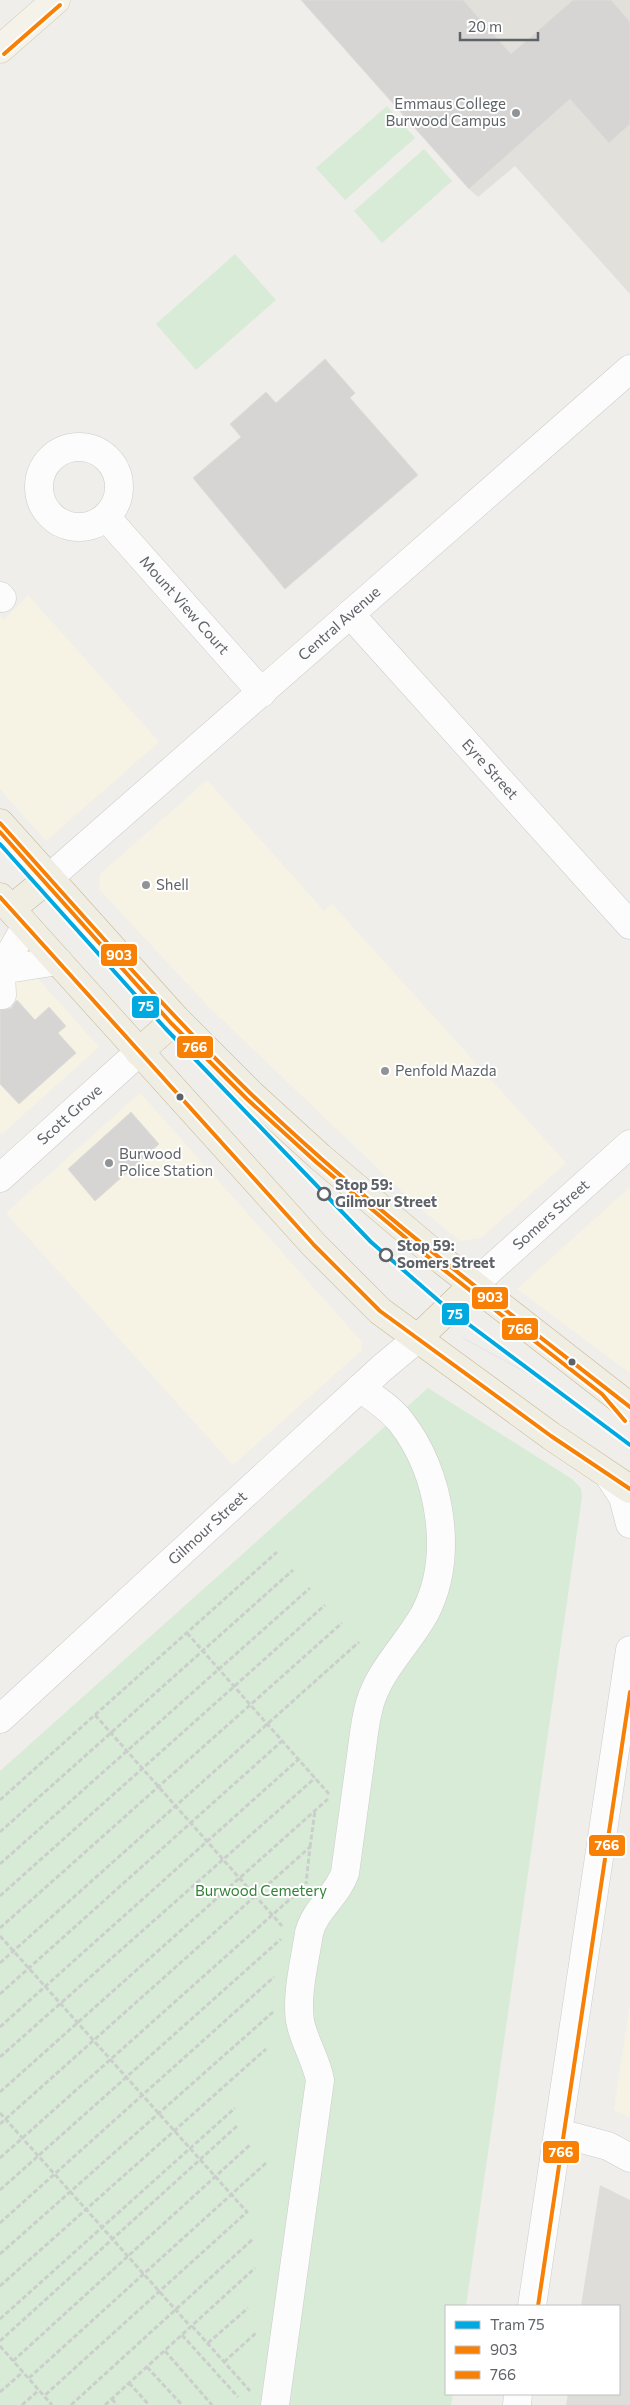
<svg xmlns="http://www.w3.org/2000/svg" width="630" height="2405" viewBox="0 0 630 2405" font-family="Commissioner,sans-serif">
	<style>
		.commercial { fill: #f7f3e4 }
		.industrial { fill: #dfddda }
		.education { fill: #e2e0da }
		.green { fill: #d8ebd6 }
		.building { fill: #d6d5d3; stroke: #deddd9 }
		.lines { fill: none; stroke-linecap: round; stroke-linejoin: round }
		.minor-casing { stroke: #cbcccc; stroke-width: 29 }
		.major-casing { stroke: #d7ceb8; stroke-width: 29 }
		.highway-casing { stroke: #c8b996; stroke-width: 29 }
		.path { stroke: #cacfcc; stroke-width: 3; stroke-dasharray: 5 2.5; stroke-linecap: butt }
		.minor { stroke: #fdfcfc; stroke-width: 28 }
		.major { stroke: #f4f2e9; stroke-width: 28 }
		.highway { stroke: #f0ede3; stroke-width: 28 }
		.tram { stroke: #e4e4e4; stroke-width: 1 }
		.bus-1-casing { stroke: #fff; stroke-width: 8 }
		.bus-2-casing { stroke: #fff; stroke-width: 8 }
		.bus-1 { stroke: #f78005; stroke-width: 4 }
		.bus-2 { stroke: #f78005; stroke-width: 4 }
		.tram-1-casing { stroke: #fff; stroke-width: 8 }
		.tram-1 { stroke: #00a9e0; stroke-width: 4 }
		.poi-dot { fill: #919496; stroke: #fff; stroke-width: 2 }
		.bus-dot { fill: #5f6368; stroke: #fff; stroke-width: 2 }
		.stop-dot { fill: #fff; stroke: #5f6368; stroke-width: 2.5 }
		.labels { text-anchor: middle; stroke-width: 4; stroke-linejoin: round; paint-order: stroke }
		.poi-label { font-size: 15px; fill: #5f6368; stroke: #fff; text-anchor: start }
		.street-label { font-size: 15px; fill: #5f6368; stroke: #fff }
		.stop-label { font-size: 15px; font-weight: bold; fill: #5f6368; stroke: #fff; text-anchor: start }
		.park-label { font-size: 15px; fill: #348238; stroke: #fff }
		.line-badge { stroke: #fff; stroke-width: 2 }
		.badge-label { font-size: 14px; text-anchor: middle; font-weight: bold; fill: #fff }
	</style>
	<rect width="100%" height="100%" fill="#efeeea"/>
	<g class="commercial">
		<path d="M 28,595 L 159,742 L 46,841 L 0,789 L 0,615 L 4,620 Z"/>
		<path d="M 207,780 L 324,911 L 332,904 L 566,1163 L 481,1238 L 460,1241 L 415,1204 L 209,1007 L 99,889 L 100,874 Z"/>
		<path d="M 0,936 L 99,1047 L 2,1134 L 0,1132 Z"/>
		<path d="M 140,1093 L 362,1342 L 362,1350 L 233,1465 L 6,1213 Z"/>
		<path d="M 630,1187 L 630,1373 L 517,1289 Z"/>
		<path d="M 630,2004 L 630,2118 L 614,2110 Z"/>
	</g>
	<path class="industrial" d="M 600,2185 L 630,2200 L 630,2405 L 566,2405 L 568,2394 L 619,2394 L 619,2306 L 581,2306 Z"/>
	<path class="education" d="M 401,0 L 630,0 L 630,294 L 515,166 L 478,197 L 469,189 Z"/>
	<g class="green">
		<path d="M 387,106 L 415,138 L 345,200 L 316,168 Z"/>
		<path d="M 424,149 L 452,181 L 382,243 L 354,211 Z"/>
		<path d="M 235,254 L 276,300 L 196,370 L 156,324 Z"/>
		<path d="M 428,1388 L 572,1479 L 581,1488 L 582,1497 L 466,2306 L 446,2306 L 446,2394 L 453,2394 L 451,2405 L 0,2405 L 0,1771 Z"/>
	</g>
	<g class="building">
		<path d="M 301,0 L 463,0 L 511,54 L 573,0 L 611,0 L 630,22 L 630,124 L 609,143 L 570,99 L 469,189 Z"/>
		<path d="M 325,359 L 355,393 L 350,398 L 418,475 L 285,589 L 193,478 L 241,437 L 230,424 L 266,392 L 276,403 Z"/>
		<path d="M 17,1000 L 35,1020 L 49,1007 L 66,1026 L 58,1033 L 76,1053 L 19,1104 L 0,1084 L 0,1010 L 11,1008 Z"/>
		<path d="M 131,1112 L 159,1144 L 95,1201 L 68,1169 Z"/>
	</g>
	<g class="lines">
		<g class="minor-casing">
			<g id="minor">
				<circle cx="79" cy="487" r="40"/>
				<path id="s1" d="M 106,517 L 262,693"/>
				<path d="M 0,596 L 2,598"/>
				<path id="s2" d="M 350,614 L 630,925"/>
				<path id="s3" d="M 49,878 L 630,369"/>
				<path d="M 1,970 L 58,961"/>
				<path d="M 1,970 L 2,995"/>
				<path d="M 0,971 L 26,926"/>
				<path id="s4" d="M 0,1178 L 139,1052"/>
				<path id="s5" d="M 473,1285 L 630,1144"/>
				<path d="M 609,1476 L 623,1497 L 630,1524"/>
				<path id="s6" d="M 0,1719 L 382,1368 L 418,1338"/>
				<path d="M 559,2133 L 608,2146 L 630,2158"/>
				<path d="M 532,2306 L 630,1650"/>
				<path d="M 275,2405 L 320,2080 C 316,2059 304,2042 300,2021 C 296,1993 305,1961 309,1933 C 315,1909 337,1896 345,1873 C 350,1836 355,1800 360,1763 C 363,1744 364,1723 370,1703 C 380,1669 408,1644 425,1613 C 455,1555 440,1472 401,1422 C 390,1408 374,1398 360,1388"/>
				<path d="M 517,2405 L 518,2394"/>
			</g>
		</g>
		<g class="major-casing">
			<path id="major" d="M 0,49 L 56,0"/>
		</g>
		<g class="highway-casing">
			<g id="highway">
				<path d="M 0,823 L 176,1019 L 251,1094 L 320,1157 L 443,1261 L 630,1407"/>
				<path d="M 0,897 L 314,1245 L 380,1311 L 551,1436 L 630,1489"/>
				<path d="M 11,909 L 49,878"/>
				<path d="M 139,1052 L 176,1019"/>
				<path d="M 418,1338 L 473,1285"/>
			</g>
		</g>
		<g class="path">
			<path d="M 187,1633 L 329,1794"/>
			<path d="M 95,1715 L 282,1926"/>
			<path d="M 0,1800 L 277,1552"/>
			<path d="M 0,1832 L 293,1570"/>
			<path d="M 310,1847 L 315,1811"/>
			<path d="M 0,1864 L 310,1588"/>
			<path d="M 0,1896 L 325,1605"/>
			<path d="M 0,1928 L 342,1623"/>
			<path d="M 0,1936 L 247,2212 L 44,2396"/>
			<path d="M 0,1963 L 359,1642"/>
			<path d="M 0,1994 L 282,1741"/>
			<path d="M 0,2027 L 299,1759"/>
			<path d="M 0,2057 L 315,1778"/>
			<path d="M 0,2092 L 328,1799"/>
			<path d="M 0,2113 L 191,2327"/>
			<path d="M 0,2124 L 310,1847 L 306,1884"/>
			<path d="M 0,2158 L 298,1892"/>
			<path d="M 0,2190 L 281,1939"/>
			<path d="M 0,2223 L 274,1977"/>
			<path d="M 0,2254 L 273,2012"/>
			<path d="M 0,2286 L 266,2049"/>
			<path d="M 0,2319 L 235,2108"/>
			<path d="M 192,2326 L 250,2391"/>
			<path d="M 182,2335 L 238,2397"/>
			<path d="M 0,2341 L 237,2126"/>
			<path d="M 208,2343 L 248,2308"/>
			<path d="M 0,2346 L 52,2405"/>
			<path d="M 165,2351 L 212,2405"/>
			<path d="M 13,2361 L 251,2144"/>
			<path d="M 224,2362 L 257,2332"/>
			<path d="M 147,2367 L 182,2405"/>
			<path d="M 29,2378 L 266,2163"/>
			<path d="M 129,2383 L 149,2405"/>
			<path d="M 0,2392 L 23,2372"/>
			<path d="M 112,2399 L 117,2405"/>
			<path d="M 22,2405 L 39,2390"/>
			<path d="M 71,2405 L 253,2239"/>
			<path d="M 105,2405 L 255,2268"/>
		</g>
		<use href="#minor" class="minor"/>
		<use href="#major" class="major"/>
		<use href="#highway" class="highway"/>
		<path class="tram" d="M 463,1338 L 542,1381"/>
		<g class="bus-1-casing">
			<g id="bus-1">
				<path d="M 0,823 C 82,914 162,1007 250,1093 C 368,1207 501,1306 630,1407"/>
				<path d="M 0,897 L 314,1245 L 380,1311 L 551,1436 L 630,1489"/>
			</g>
		</g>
		<g class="bus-2-casing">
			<g id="bus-2">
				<path d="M 4,54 L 60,5"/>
				<path d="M 0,832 L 171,1023 L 247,1099 L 316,1162 L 439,1266 L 602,1394 L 625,1421"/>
				<path d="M 538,2306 L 630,1692"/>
			</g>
		</g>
		<use href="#bus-1" class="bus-1"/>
		<use href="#bus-2" class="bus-2"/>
		<g class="tram-1-casing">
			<path id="tram-1" d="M 0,844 L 165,1028 L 371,1242 L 447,1308 L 630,1445"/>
		</g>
		<use href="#tram-1" class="tram-1"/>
	</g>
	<g class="poi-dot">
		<circle cx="516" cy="113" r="5"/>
		<circle cx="146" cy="885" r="5"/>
		<circle cx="385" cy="1071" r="5"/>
		<circle cx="109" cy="1163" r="5"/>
	</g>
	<g class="bus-dot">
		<circle cx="180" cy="1097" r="4.5"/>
		<circle cx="572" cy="1362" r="4.5"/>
	</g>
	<g class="stop-dot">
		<circle cx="324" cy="1194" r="6"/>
		<circle cx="386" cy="1255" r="6"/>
	</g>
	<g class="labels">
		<g class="poi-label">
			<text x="506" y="109" text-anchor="end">Emmaus College<tspan x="506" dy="17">Burwood Campus</tspan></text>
			<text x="156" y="890">Shell</text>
			<text x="395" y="1076">Penfold Mazda</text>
			<text x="119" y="1159">Burwood<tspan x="119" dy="17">Police Station</tspan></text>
		</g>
		<g class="street-label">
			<text dy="5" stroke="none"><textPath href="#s1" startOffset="118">Mount View Court</textPath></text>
			<text dy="5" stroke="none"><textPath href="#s3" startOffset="386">Central Avenue</textPath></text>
			<text dy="5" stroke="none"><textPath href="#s2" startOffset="209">Eyre Street</textPath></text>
			<text dy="5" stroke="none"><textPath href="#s4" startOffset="94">Scott Grove</textPath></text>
			<text dy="5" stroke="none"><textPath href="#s5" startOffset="105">Somers Street</textPath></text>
			<text dy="5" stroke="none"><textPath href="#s6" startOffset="282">Gilmour Street</textPath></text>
		</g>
		<g class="stop-label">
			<text x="335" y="1190">Stop 59:<tspan x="335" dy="17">Gilmour Street</tspan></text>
			<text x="397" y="1251">Stop 59:<tspan x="397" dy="17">Somers Street</tspan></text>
		</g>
		<g class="park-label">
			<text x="261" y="1896">Burwood Cemetery</text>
		</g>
	</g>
	<g class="line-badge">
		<rect x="100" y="943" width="38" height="24" rx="5" fill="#f78005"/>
		<rect x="131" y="995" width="29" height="24" rx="5" fill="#00a9e0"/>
		<rect x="176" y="1035" width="38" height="24" rx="5" fill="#f78005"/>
		<rect x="471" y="1286" width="38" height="24" rx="5" fill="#f78005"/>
		<rect x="441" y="1302" width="29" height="24" rx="5" fill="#00a9e0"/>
		<rect x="501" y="1317" width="38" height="24" rx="5" fill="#f78005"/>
		<rect x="588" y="1834" width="38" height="23" rx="5" fill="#f78005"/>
		<rect x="542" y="2140" width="38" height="24" rx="5" fill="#f78005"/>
	</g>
	<g class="badge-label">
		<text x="119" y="960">903</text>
		<text x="146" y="1011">75</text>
		<text x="195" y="1052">766</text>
		<text x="490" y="1302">903</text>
		<text x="455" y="1319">75</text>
		<text x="520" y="1334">766</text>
		<text x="607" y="1850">766</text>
		<text x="561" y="2157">766</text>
	</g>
	<rect x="445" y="2305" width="175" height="90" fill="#ffffff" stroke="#bfc1c3"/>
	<rect x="455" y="2321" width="25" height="8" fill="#00a9e0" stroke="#bfc1c3"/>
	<text x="490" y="2330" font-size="15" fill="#5f6368">Tram 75</text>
	<rect x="455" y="2346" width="25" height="8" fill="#f78005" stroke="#bfc1c3"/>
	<text x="490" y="2355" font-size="15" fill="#5f6368">903</text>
	<rect x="455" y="2371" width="25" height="8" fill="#f78005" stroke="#bfc1c3"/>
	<text x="490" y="2380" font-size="15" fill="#5f6368">766</text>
	<path d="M460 32v8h78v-8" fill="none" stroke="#5f6368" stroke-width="2.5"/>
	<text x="468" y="32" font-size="15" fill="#5f6368" stroke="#ffffff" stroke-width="4" paint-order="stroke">20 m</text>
</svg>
